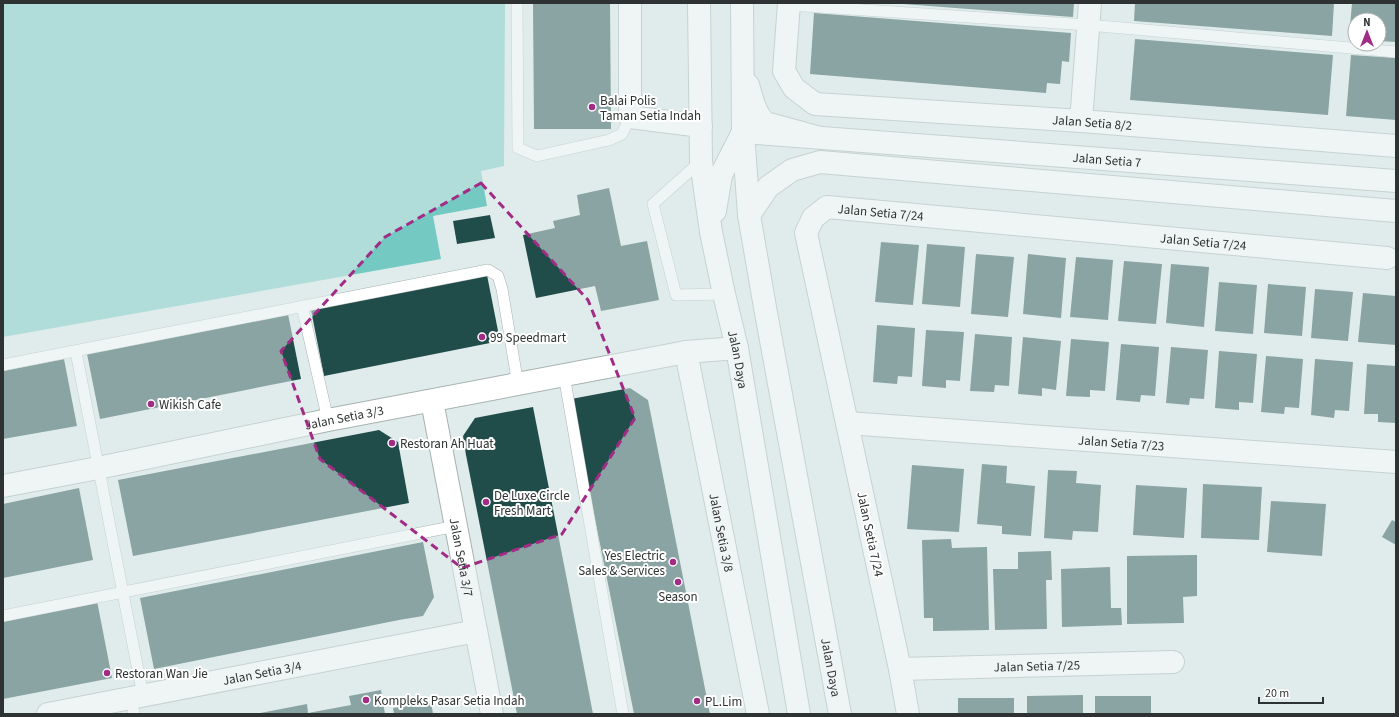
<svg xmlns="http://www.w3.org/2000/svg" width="1399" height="717" viewBox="0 0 1399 717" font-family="'Source Sans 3',sans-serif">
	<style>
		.green { fill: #75c9c3 }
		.building { fill: #204c49 }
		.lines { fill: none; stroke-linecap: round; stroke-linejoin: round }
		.service-casing { stroke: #a7b2b1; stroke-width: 12 }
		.minor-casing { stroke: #a7b2b1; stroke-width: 24 }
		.tertiary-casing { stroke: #a7b2b1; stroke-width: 24 }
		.primary-casing { stroke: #a7b2b1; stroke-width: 24 }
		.service { stroke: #fff; stroke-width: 11 }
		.minor { stroke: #fff; stroke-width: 22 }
		.tertiary { stroke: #fff; stroke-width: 22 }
		.primary { stroke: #fff; stroke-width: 22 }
		.marked { fill: none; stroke: #a12b85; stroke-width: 3; stroke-dasharray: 8 5; stroke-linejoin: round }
		.poi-dot { fill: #a12b85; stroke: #fff; stroke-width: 1.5 }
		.labels { text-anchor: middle; stroke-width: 4; stroke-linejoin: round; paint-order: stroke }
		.poi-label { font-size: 13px; fill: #2e3232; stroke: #fff; text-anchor: start }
		.street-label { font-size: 13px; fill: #2e3232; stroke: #fff }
	</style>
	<rect width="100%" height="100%" fill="#e0eceb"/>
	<path class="green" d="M 3,3 L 505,3 L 504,166 L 481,171 L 487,206 L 433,216 L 441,259 L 3,337 Z"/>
	<g class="building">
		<path d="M 533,3 L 610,3 L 611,129 L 534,129 Z"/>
		<path d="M 903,3 L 1074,3 L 1073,17 L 916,5 L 903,4 Z"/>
		<path d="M 1135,3 L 1334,3 L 1332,36 L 1134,21 Z"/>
		<path d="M 1352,3 L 1396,3 L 1396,42 L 1379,41 L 1379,20 L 1355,20 L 1355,39 L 1349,38 Z"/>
		<path d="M 814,13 L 1071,33 L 1069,62 L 1062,61 L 1060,84 L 1047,83 L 1046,93 L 810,74 Z"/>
		<path d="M 1135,39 L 1333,55 L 1328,115 L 1130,100 Z"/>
		<path d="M 1351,55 L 1396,58 L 1396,120 L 1346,116 Z"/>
		<path d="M 609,188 L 621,246 L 647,241 L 659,300 L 601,311 L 595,286 L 536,298 L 523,235 L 555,228 L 553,221 L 580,215 L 577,195 Z"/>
		<path d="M 490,215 L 495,238 L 457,244 L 453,221 Z"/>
		<path d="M 881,242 L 919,245 L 913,305 L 875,302 Z"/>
		<path d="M 927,244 L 965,247 L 960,307 L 922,304 Z"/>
		<path d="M 976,254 L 1014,257 L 1008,317 L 971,314 Z"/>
		<path d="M 1028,254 L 1066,258 L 1061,318 L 1023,314 Z"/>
		<path d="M 1076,257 L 1113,260 L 1108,320 L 1070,317 Z"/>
		<path d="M 1124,261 L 1162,264 L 1156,324 L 1118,321 Z"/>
		<path d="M 1171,264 L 1209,267 L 1204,327 L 1166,323 Z"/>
		<path d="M 487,275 L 500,341 L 324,376 L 311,310 Z"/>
		<path d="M 1219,282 L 1257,285 L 1253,334 L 1215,331 Z"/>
		<path d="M 1268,284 L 1306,287 L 1302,336 L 1264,333 Z"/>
		<path d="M 1315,289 L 1353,292 L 1348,341 L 1311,338 Z"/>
		<path d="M 1363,293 L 1396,296 L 1396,345 L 1358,342 Z"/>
		<path d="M 288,314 L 301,379 L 100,419 L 87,354 Z"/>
		<path d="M 877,325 L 915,328 L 912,377 L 898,376 L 897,384 L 873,382 Z"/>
		<path d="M 926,330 L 964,332 L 960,381 L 946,380 L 946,388 L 922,386 Z"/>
		<path d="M 975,334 L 1012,337 L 1009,386 L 995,385 L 994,392 L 970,391 Z"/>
		<path d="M 1023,337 L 1061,341 L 1056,390 L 1042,388 L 1042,396 L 1018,394 Z"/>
		<path d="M 1071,339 L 1109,342 L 1105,391 L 1090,390 L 1090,397 L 1066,396 Z"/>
		<path d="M 1121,344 L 1159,347 L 1155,396 L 1141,395 L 1140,402 L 1116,400 Z"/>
		<path d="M 1171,347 L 1208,350 L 1204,399 L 1190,398 L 1189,405 L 1166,403 Z"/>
		<path d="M 1219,351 L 1257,354 L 1253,403 L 1239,402 L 1239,410 L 1215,408 Z"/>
		<path d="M 1266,356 L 1303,359 L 1299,408 L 1285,407 L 1284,414 L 1261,412 Z"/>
		<path d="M 64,359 L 77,426 L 3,439 L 3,371 Z"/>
		<path d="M 1315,359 L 1353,362 L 1349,411 L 1335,410 L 1334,418 L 1311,415 Z"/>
		<path d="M 1367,364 L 1396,366 L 1396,423 L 1378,422 L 1378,414 L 1364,414 Z"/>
		<path d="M 630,388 L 648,400 L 710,714 L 634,714 L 571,399 Z"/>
		<path d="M 533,407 L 567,580 L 593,714 L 517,714 L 466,455 L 463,436 L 475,418 Z"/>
		<path d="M 379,430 L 398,442 L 409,503 L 133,556 L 118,480 Z"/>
		<path d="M 982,464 L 1007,466 L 1006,483 L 1035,486 L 1031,536 L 1002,534 L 1002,526 L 977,524 Z"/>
		<path d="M 912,465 L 964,469 L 959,532 L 907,529 Z"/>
		<path d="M 1048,470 L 1077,471 L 1076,483 L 1101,485 L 1098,532 L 1073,531 L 1072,540 L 1044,538 Z"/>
		<path d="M 1203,484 L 1262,487 L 1259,540 L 1201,538 Z"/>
		<path d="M 1136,485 L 1187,488 L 1184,538 L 1133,535 Z"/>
		<path d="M 79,488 L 93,560 L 3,578 L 3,504 Z"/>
		<path d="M 1271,501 L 1326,504 L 1322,556 L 1267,552 Z"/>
		<path d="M 1392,520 L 1396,522 L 1396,545 L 1382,537 Z"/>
		<path d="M 951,539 L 952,548 L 987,547 L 989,630 L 933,631 L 933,618 L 924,618 L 922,540 Z"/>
		<path d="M 423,542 L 434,597 L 423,616 L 399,620 L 154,669 L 140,598 Z"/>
		<path d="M 1051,551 L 1052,580 L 1046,580 L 1047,629 L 995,630 L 993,569 L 1018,569 L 1018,552 Z"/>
		<path d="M 1197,555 L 1197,596 L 1183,597 L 1184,623 L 1127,624 L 1127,556 Z"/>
		<path d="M 1110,567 L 1111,608 L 1121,608 L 1122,625 L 1062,627 L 1061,569 Z"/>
		<path d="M 97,601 L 112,678 L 3,699 L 3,620 Z"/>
		<path d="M 381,690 L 385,714 L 255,714 L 307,704 L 308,713 L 351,705 L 349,696 Z"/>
		<path d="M 1083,695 L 1083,714 L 1027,714 L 1027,696 Z"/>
		<rect x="1095" y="696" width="56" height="18"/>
		<rect x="958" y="698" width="56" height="16"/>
		<path d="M 431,702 L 433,714 L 394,714 L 393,708 Z"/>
	</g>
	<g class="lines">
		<g class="service-casing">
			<g id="service">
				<path d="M 517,3 L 518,148 L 537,156 L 609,140 L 622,134 L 630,117"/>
				<path d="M 789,5 L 1088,25 L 1396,52"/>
				<path d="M 701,161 L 653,204 L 676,295 L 724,294"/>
				<path d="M 302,306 L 328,420"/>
				<path d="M 76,352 L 143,696"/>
				<path d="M 3,365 L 488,270 L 498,276 L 502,289 L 518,385"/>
				<path d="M 564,375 L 623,714"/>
				<path d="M 3,616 L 456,526"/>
				<path d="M 131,698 L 134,714"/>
			</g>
		</g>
		<g class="minor-casing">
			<g id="minor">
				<path d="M 630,3 L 630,117 L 701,126"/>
				<path id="s1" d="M 789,3 L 784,71 L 794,88 L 815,104 L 1081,121 L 1396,146"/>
				<path d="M 1081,121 L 1090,3"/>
				<path id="s2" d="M 686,352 L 758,714"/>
				<path id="s3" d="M 432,401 L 492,714"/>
				<path id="s4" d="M 847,423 L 1396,462"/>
				<path id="s5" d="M 3,486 L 98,468 L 328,420 L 686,352 L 737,348"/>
				<path id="s6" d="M 900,669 L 1173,662"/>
				<path id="s7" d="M 48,714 L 476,631"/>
				<path id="s8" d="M 908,714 L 900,669 L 806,233 L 813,218 L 827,207 L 1387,258"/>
			</g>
		</g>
		<g class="tertiary-casing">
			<g id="tertiary">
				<path id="s9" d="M 743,132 L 1396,181"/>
				<path d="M 749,215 L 768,187 L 792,170 L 820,162 L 1396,211"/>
			</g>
		</g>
		<g class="primary-casing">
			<g id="primary">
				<path id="s10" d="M 699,3 L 701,161 L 711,232 L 724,294 L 737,348 L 799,714"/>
				<path id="s11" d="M 742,3 L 743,132 L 749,215 L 766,313 L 840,714"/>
				<path d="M 748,85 C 752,98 755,115 766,123 L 817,137"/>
				<path d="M 715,211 L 721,175 L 743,132"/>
			</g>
		</g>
		<use href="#service" class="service"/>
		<use href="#minor" class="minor"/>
		<use href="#tertiary" class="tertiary"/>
		<use href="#primary" class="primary"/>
	</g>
	<path d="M0 0H1399V717H0ZM 481,183 L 588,300 L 635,418 L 562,534 L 462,568 L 320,459 L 281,351 L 385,237 Z" fill="#e0eceb" fill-opacity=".55" fill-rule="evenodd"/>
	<path class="marked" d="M 481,183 L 588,300 L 635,418 L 562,534 L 462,568 L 320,459 L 281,351 L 385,237 Z"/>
	<g class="poi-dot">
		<circle cx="592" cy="107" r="4"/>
		<circle cx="482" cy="337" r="4"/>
		<circle cx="151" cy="404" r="4"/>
		<circle cx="392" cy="443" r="4"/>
		<circle cx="486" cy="502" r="4"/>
		<circle cx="673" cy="562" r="4"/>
		<circle cx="678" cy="582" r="4"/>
		<circle cx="107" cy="673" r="4"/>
		<circle cx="366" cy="700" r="4"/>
		<circle cx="697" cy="701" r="4"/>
	</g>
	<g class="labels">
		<g class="poi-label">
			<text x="600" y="105">Balai Polis<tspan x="600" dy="15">Taman Setia Indah</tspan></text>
			<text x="490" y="342">99 Speedmart</text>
			<text x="159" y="409">Wikish Cafe</text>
			<text x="400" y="448">Restoran Ah Huat</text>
			<text x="494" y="500">De Luxe Circle<tspan x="494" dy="15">Fresh Mart</tspan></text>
			<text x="665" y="560" text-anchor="end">Yes Electric<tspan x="665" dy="15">Sales &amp; Services</tspan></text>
			<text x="678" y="601" text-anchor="middle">Season</text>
			<text x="115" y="678">Restoran Wan Jie</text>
			<text x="374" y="705">Kompleks Pasar Setia Indah</text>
			<text x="705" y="706">PL.Lim</text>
		</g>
		<g class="street-label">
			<text dy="5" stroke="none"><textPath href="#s1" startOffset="392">Jalan Setia 8/2</textPath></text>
			<text dy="5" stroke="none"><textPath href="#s9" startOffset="365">Jalan Setia 7</textPath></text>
			<text dy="5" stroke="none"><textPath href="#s8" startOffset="580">Jalan Setia 7/24</textPath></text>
			<text dy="5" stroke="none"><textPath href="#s8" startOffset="904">Jalan Setia 7/24</textPath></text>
			<text dy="5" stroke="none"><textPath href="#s10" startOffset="360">Jalan Daya</textPath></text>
			<text dy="5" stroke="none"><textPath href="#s5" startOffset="348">Jalan Setia 3/3</textPath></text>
			<text dy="5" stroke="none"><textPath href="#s4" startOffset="275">Jalan Setia 7/23</textPath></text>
			<text dy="5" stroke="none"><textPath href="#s2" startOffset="184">Jalan Setia 3/8</textPath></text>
			<text transform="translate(871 534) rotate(78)" y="5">Jalan Setia 7/24</text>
			<text dy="5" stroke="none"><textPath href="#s3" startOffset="159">Jalan Setia 3/7</textPath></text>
			<text dy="5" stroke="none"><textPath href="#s6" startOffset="137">Jalan Setia 7/25</textPath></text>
			<text dy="5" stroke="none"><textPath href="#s11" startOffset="672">Jalan Daya</textPath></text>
			<text dy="5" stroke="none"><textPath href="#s7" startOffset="218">Jalan Setia 3/4</textPath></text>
		</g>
	</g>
	<rect width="1399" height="717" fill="none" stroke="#2e3232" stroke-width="8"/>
	<g transform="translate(1367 32)"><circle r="19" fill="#ffffff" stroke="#abadad"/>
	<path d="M0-3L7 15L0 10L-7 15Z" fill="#a12b85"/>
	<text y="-6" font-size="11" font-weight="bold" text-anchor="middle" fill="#2e3232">N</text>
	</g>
	<path d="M1259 697v6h64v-6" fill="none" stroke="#2e3232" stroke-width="2"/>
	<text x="1265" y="697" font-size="12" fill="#2e3232" stroke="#ffffff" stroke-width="3" paint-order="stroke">20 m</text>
</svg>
